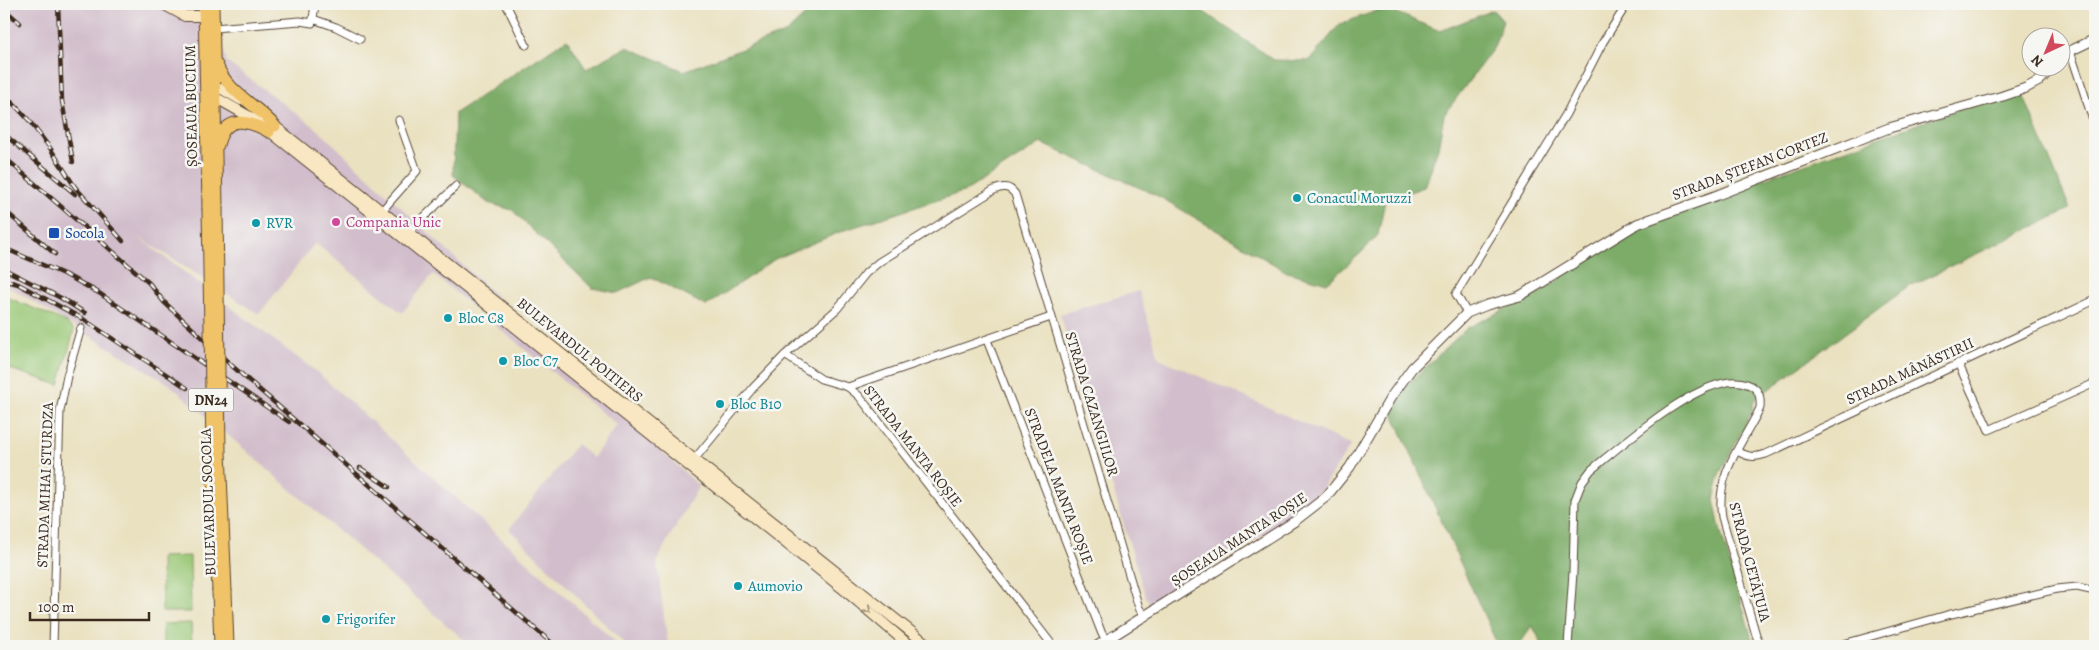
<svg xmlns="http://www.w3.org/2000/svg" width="2099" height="650" viewBox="0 0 2099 650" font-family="Alegreya,serif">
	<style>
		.industrial { fill: #d1bdcb }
		.green { fill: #9ac876; stroke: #6a794a }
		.forest { fill: #7bac67; stroke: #5b6b42 }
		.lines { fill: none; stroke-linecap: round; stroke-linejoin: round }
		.minor-casing { stroke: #554536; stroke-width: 9 }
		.tertiary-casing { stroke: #554536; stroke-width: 11 }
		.secondary-casing { stroke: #554536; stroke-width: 12 }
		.primary-casing { stroke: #554536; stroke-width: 13 }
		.minor { stroke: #fff; stroke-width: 7 }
		.tertiary { stroke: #fff; stroke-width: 9 }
		.secondary { stroke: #f9e7c3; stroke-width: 10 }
		.primary { stroke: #f1c369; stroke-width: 11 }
		.rail-casing { stroke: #3b2a1e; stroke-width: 4.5 }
		.rail { stroke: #f6f6f2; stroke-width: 2.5; stroke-dasharray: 8; stroke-linecap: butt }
		.primary-bridge-casing { stroke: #554536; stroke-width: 13; stroke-linecap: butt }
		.primary-bridge { stroke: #f1c369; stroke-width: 11 }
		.oneway { stroke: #9a8870 }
		.culture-dot { fill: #0f9aa8; stroke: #f6f6f2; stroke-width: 2 }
		.hotel-dot { fill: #d1479c; stroke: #f6f6f2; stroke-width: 2 }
		.transit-dot { fill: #1a4fb4; stroke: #f6f6f2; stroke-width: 2 }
		.labels { text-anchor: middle; stroke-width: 5; stroke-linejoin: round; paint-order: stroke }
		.shield { fill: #f6f6f2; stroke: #73675e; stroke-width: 1 }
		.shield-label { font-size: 14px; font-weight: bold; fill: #3b2a1e }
		.street-label { font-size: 15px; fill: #3b2a1e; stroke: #f6f6f2 }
		.culture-label { font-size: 15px; fill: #0d838f; stroke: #f6f6f2; text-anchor: start }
		.hotel-label { font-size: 15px; fill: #b23c85; stroke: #f6f6f2; text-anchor: start }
		.transit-label { font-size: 15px; fill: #164399; stroke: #f6f6f2; text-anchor: start }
	</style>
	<rect width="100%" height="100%" fill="#f6f6f2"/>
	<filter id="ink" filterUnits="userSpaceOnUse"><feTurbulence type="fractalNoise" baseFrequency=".02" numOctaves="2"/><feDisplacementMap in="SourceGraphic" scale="10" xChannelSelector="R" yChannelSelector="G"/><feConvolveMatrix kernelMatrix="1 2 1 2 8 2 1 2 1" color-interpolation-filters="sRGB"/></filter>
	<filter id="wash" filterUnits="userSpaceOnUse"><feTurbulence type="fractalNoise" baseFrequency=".0096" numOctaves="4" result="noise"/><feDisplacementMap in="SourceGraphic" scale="20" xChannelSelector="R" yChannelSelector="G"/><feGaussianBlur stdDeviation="1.12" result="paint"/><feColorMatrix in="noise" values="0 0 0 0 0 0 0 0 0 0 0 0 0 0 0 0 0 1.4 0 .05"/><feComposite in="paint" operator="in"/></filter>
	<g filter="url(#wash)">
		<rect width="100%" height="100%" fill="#eae1c0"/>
		<g class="industrial">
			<path d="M 4,4 L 211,4 L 227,62 L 316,128 L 699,486 L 665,545 L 657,563 L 668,646 L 627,646 L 509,529 L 577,444 L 593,458 L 617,425 L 433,274 L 402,313 L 315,243 L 259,314 L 135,235 L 318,373 L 620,646 L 471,646 L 169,384 L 4,284 Z"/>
			<path d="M 1139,291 L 1159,358 L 1351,445 L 1317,496 L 1302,510 L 1152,605 L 1146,598 L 1060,314 Z"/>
		</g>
		<g class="green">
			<path d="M 4,296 L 64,321 L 74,330 L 59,385 L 4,367 Z"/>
			<path d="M 190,556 L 191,612 L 162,612 L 161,557 Z"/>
			<path d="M 191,623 L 192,646 L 163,646 L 163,624 Z"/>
		</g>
		<g class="forest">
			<path d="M 817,4 L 1192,4 L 1274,60 L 1309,61 L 1340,24 L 1385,8 L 1440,31 L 1493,10 L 1503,21 L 1494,47 L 1444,115 L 1438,148 L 1424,187 L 1385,201 L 1378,235 L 1362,252 L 1327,283 L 1287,272 L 1160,197 L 1041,143 L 966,191 L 845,230 L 775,259 L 706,306 L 651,277 L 617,293 L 592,288 L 512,210 L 488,203 L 453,175 L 455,113 L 567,39 L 586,69 L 627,47 L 684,71 L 787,32 Z"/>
			<path d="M 2021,90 L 2070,209 L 1908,287 L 1765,392 L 1754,401 L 1751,414 L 1720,473 L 1714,500 L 1721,533 L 1754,646 L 1543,646 L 1532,625 L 1519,646 L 1498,646 L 1388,403 L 1467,328 L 1542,291 L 1638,223 L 1937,117 Z"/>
		</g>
	</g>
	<g filter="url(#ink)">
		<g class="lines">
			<g class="minor-casing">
				<g id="minor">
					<path d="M 506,4 L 526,45"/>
					<path d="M 313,19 L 315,4"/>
					<path d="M 214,28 L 300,21 L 312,23 L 313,19 L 336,27 L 360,39"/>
					<path d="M 2070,51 L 2095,126"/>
					<path d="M 379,214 L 417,171 L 399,120"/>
					<path d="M 409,232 L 456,186"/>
					<path d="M 1467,313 L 1456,294 L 1566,114 L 1603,42 L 1627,4"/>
					<path d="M 987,340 L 1102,634 L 1107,640"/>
					<path d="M 785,355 L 837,309 L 866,273 L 879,262 L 994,190 C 1003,186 1009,186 1015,194 L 1139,608 L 1145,617"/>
					<path d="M 1958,363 L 1989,430 L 2095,383"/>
					<path d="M 848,387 L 1051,317"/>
					<path d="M 1737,451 C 1748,457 1754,458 1766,454 L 2095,300"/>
					<path d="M 693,461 L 753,388 L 785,355 L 821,379 L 848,387 L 859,396 L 1053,646"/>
					<path d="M 53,646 L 60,411 L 67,376 L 81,328"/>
					<path d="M 1568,646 L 1573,572 L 1575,500 L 1582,482 L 1591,470 C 1621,446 1708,367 1747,384 C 1759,388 1761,396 1760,408 C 1742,445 1715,474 1722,517 L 1756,635 L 1761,646"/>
					<path d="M 1836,646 L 1947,615 L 2057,589 L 2077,587 L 2095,591"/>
				</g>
			</g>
			<g class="tertiary-casing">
				<g id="tertiary">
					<path d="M 2062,57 L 2070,51 L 2095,39"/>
					<path d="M 1097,646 L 1295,521 L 1326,497 L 1350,467 L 1391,397 L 1412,368 L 1467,313 L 1487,305 L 1520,296 L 1637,224 L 1715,196 L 1889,128 L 2003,96 L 2026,88 L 2039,81 L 2052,68"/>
				</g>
			</g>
			<g class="secondary-casing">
				<g id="secondary">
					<path d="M 163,4 L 185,16 L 211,16"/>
					<path d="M 208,90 L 222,89 L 241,100"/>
					<path d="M 208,100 L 220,100 L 257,121 L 841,587 L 910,646"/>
					<path d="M 268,121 L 929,646"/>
				</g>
			</g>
			<g class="primary-casing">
				<g id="primary">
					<path d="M 204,4 L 208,208"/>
					<path d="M 213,4 L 217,207"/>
					<path d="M 217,65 C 229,94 255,103 275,126"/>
					<path d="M 218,145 C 225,114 248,120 269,132"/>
					<path d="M 218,591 L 220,646"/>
					<path d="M 226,591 L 228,646"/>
				</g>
			</g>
			<use href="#minor" class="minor"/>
			<use href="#tertiary" class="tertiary"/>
			<use href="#secondary" class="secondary"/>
			<use href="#primary" class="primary"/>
			<g class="rail-casing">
				<g id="rail">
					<path d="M 58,4 L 62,101 L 73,162"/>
					<path d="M 4,9 L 20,23"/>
					<path d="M 4,94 L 27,118 L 50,148 L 75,187 L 123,241"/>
					<path d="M 4,134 L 75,194"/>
					<path d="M 4,157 L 149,283 L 164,302 L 231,365 L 555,646"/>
					<path d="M 4,210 L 55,254"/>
					<path d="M 4,248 L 68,276 L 99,293 L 289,422"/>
					<path d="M 4,269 L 61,298 L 85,313"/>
					<path d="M 4,280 L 18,284 L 83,319 L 187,388"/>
					<path d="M 360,468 L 389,487"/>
				</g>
			</g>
			<use href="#rail" class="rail"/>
			<g class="primary-bridge-casing">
				<g id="primary-bridge">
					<path d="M 217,207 L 220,452 L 226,591"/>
					<path d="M 208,208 L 212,453 L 218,591"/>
				</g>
			</g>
			<use href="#primary-bridge" class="primary-bridge"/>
		</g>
		<defs><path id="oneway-chevron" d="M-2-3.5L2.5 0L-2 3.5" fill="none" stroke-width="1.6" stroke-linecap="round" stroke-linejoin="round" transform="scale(1.25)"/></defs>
		<use class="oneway" href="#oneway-chevron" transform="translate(868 610) rotate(42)"/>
	</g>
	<g class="culture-dot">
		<circle cx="1297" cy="198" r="5"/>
		<circle cx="256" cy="223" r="5"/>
		<circle cx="448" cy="318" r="5"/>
		<circle cx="503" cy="361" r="5"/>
		<circle cx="720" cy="404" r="5"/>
		<circle cx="738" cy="586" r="5"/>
		<circle cx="326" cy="619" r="5"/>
	</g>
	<circle class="hotel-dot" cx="336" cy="222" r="5"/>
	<rect class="transit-dot" x="48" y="227" width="12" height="12" rx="2.5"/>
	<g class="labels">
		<rect class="shield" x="188.5" y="388.5" width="45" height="23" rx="4"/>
		<g class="shield-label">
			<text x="211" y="405">DN24</text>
		</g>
		<g class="street-label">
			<text transform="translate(191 106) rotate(-91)" y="5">ȘOSEAUA BUCIUM</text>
			<text transform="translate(1750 166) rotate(-21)" y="5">STRADA ȘTEFAN CORTEZ</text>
			<text transform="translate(580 350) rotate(39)" y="5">BULEVARDUL POITIERS</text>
			<text transform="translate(1910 371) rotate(-25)" y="5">STRADA MÂNĂSTIRII</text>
			<text transform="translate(1092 404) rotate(73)" y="5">STRADA CAZANGIILOR</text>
			<text transform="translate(913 446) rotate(52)" y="5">STRADA MANTA ROȘIE</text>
			<text transform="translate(45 485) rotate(-88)" y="5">STRADA MIHAI STURDZA</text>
			<text transform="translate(1059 486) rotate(69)" y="5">STRADELA MANTA ROȘIE</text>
			<text transform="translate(208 502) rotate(-92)" y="5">BULEVARDUL SOCOLA</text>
			<text transform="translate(1239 539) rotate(-33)" y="5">ȘOSEAUA MANTA ROȘIE</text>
			<text transform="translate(1750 562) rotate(75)" y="5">STRADA CETĂȚUIA</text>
		</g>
		<g class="culture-label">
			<text x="1307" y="203">Conacul Moruzzi</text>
			<text x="266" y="228">RVR</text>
			<text x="458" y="323">Bloc C8</text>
			<text x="513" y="366">Bloc C7</text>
			<text x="730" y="409">Bloc B10</text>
			<text x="748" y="591">Aumovio</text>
			<text x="336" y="624">Frigorifer</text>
		</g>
		<g class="hotel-label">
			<text x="346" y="227">Compania Unic</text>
		</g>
		<g class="transit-label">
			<text x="65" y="238">Socola</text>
		</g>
	</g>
	<rect width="2099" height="650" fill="none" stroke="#f6f6f2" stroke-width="20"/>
	<g transform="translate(2046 52) rotate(224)"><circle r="24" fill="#f6f6f2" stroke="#aba49d"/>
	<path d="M0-4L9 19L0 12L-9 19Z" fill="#d1495b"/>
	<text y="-8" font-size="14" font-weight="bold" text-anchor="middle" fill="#3b2a1e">N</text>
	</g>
	<path d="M30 612v8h119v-8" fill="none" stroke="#3b2a1e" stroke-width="2.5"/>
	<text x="38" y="612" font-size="15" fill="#3b2a1e" stroke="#f6f6f2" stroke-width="4" paint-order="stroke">100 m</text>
</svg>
